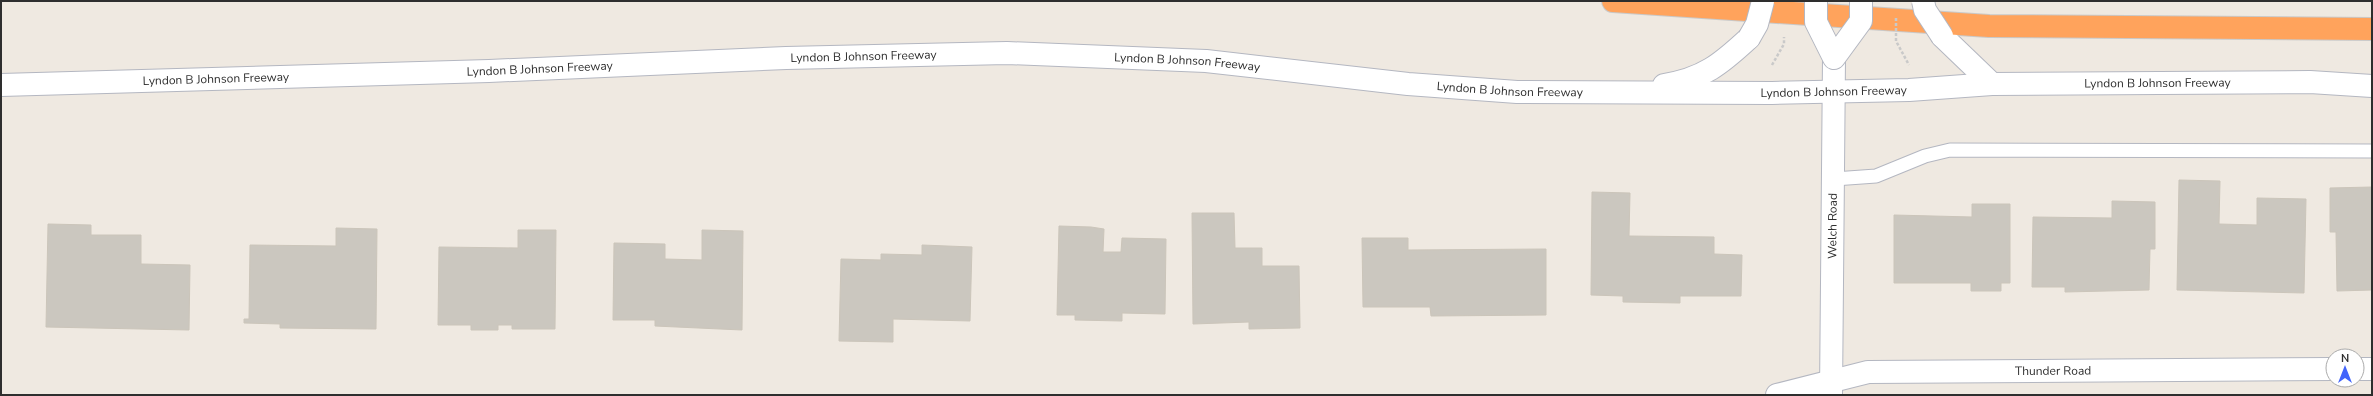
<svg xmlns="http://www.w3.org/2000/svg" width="2373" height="396" viewBox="0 0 2373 396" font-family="'Nunito Sans',sans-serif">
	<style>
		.building { fill: #cbc7bf; stroke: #cbc5ba }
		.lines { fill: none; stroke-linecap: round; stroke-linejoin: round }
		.service-casing { stroke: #b4b7c1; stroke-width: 15 }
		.minor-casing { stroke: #b4b7c1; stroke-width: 24 }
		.tertiary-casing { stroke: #b4b7c1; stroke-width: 24 }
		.secondary-casing { stroke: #b4b7c1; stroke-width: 24 }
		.motorway-casing { stroke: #c9c9c9; stroke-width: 24 }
		.service { stroke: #fff; stroke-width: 13 }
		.minor { stroke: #fff; stroke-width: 22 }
		.tertiary { stroke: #fff; stroke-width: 22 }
		.secondary { stroke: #fff; stroke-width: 22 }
		.motorway { stroke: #ffa35c; stroke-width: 22 }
		.tertiary-bridge-casing { stroke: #b4b7c1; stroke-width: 24; stroke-linecap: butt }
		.secondary-bridge-casing { stroke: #b4b7c1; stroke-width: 24; stroke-linecap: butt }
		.path-bridge { stroke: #c9c9c9; stroke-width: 2.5; stroke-dasharray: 3 2; stroke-linecap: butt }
		.tertiary-bridge { stroke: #fff; stroke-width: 22 }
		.secondary-bridge { stroke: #fff; stroke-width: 22 }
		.labels { text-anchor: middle; stroke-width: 3; stroke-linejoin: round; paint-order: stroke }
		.street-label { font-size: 12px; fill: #2e2e2e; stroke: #fff }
	</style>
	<rect width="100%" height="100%" fill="#efe9e1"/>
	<g class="building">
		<path d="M 2179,180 L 2220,181 L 2219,224 L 2257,225 L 2257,198 L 2306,199 L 2304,293 L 2177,290 Z"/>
		<path d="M 2372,187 L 2372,290 L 2337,291 L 2336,232 L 2330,232 L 2330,188 Z"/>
		<path d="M 1592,192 L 1630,193 L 1629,236 L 1714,237 L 1714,254 L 1742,255 L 1741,296 L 1680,296 L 1680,303 L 1623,302 L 1623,296 L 1591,295 Z"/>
		<path d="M 2112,201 L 2155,202 L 2155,249 L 2150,249 L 2149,290 L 2065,292 L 2065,287 L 2032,287 L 2033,217 L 2112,218 Z"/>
		<path d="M 1972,204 L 2010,204 L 2010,283 L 2001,283 L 2001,291 L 1971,291 L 1971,283 L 1894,283 L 1894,215 L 1972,217 Z"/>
		<path d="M 1192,213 L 1234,213 L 1235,248 L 1262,248 L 1262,266 L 1299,266 L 1300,328 L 1249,329 L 1249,322 L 1193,324 Z"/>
		<path d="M 48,224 L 91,225 L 91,235 L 141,235 L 141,264 L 190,265 L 189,330 L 46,327 Z"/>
		<path d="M 1059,226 L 1091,227 L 1104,229 L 1103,252 L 1121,252 L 1122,238 L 1166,239 L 1165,314 L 1122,313 L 1122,321 L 1075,320 L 1075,315 L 1057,315 Z"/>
		<path d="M 336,228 L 377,229 L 376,329 L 280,328 L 280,324 L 244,323 L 244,319 L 249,319 L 250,245 L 336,246 Z"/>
		<path d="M 518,230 L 556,230 L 555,329 L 512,329 L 512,325 L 498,325 L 498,330 L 471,330 L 471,325 L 438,325 L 439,247 L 518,248 Z"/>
		<path d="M 702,230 L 743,231 L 742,330 L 655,326 L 655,320 L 613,320 L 614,243 L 665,244 L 665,259 L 702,260 Z"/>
		<path d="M 1362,238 L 1408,238 L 1408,250 L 1546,249 L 1546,315 L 1431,316 L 1430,307 L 1363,307 Z"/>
		<path d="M 922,245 L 972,247 L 970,321 L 893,319 L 893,342 L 839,341 L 841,259 L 881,260 L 881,254 L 922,255 Z"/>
	</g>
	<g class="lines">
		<g class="service-casing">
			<path id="service" d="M 1834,179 L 1876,176 L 1925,156 L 1950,150 L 2372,151"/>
		</g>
		<g class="minor-casing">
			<g id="minor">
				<path d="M 2357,369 L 2372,369"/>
				<path id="s1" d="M 1777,395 L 1868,372 L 2333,369"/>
			</g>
		</g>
		<g class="tertiary-casing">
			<g id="tertiary">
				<path id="s2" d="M 1831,395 L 1834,58"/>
			</g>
		</g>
		<g class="secondary-casing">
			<g id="secondary">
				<path d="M 1942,36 L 1992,84"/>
				<path id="s3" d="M 1,85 L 489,71 L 786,58 L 1007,53 L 1206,61 L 1408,84 L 1517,92 L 1772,93 L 1909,90 L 1992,84 L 2310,82 L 2372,86"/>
				<path d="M 1664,85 C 1703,79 1721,64 1749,38"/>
			</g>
		</g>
		<g class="motorway-casing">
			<path id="motorway" d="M 1613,1 L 1989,26 L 2372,29"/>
		</g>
		<use href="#service" class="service"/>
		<use href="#minor" class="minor"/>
		<use href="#tertiary" class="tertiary"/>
		<use href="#secondary" class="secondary"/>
		<use href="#motorway" class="motorway"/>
		<g class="tertiary-bridge-casing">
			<path id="tertiary-bridge" d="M 1816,1 L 1816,22 L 1834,58 L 1861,21 L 1861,1"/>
		</g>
		<g class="secondary-bridge-casing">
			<g id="secondary-bridge">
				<path d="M 1923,1 L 1925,10 L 1942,36"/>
				<path d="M 1749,38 L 1757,24 L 1763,1"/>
			</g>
		</g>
		<g class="path-bridge">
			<path d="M 1896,18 L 1896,41 L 1909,65"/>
			<path d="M 1772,65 L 1784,44 L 1784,37"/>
		</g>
		<use href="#tertiary-bridge" class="tertiary-bridge"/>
		<use href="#secondary-bridge" class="secondary-bridge"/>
	</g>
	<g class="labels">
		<g class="street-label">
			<text dy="4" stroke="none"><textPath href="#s3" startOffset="863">Lyndon B Johnson Freeway</textPath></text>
			<text dy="4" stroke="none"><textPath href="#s3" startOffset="1187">Lyndon B Johnson Freeway</textPath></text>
			<text dy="4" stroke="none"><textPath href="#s3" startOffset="539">Lyndon B Johnson Freeway</textPath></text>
			<text dy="4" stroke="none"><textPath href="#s3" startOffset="215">Lyndon B Johnson Freeway</textPath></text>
			<text dy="4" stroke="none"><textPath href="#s3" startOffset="2159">Lyndon B Johnson Freeway</textPath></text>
			<text dy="4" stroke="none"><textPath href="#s3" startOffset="1511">Lyndon B Johnson Freeway</textPath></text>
			<text dy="4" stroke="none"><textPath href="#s3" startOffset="1835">Lyndon B Johnson Freeway</textPath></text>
			<text dy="4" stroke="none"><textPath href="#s2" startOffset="169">Welch Road</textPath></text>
			<text dy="4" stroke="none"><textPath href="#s1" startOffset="279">Thunder Road</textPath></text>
		</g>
	</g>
	<rect width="2373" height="396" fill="none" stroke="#2e2e2e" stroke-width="4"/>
	<g transform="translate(2345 368)"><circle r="19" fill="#ffffff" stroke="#ababab"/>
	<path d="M0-3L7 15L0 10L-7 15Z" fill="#4264fb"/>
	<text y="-6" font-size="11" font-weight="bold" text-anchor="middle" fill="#2e2e2e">N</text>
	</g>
</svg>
